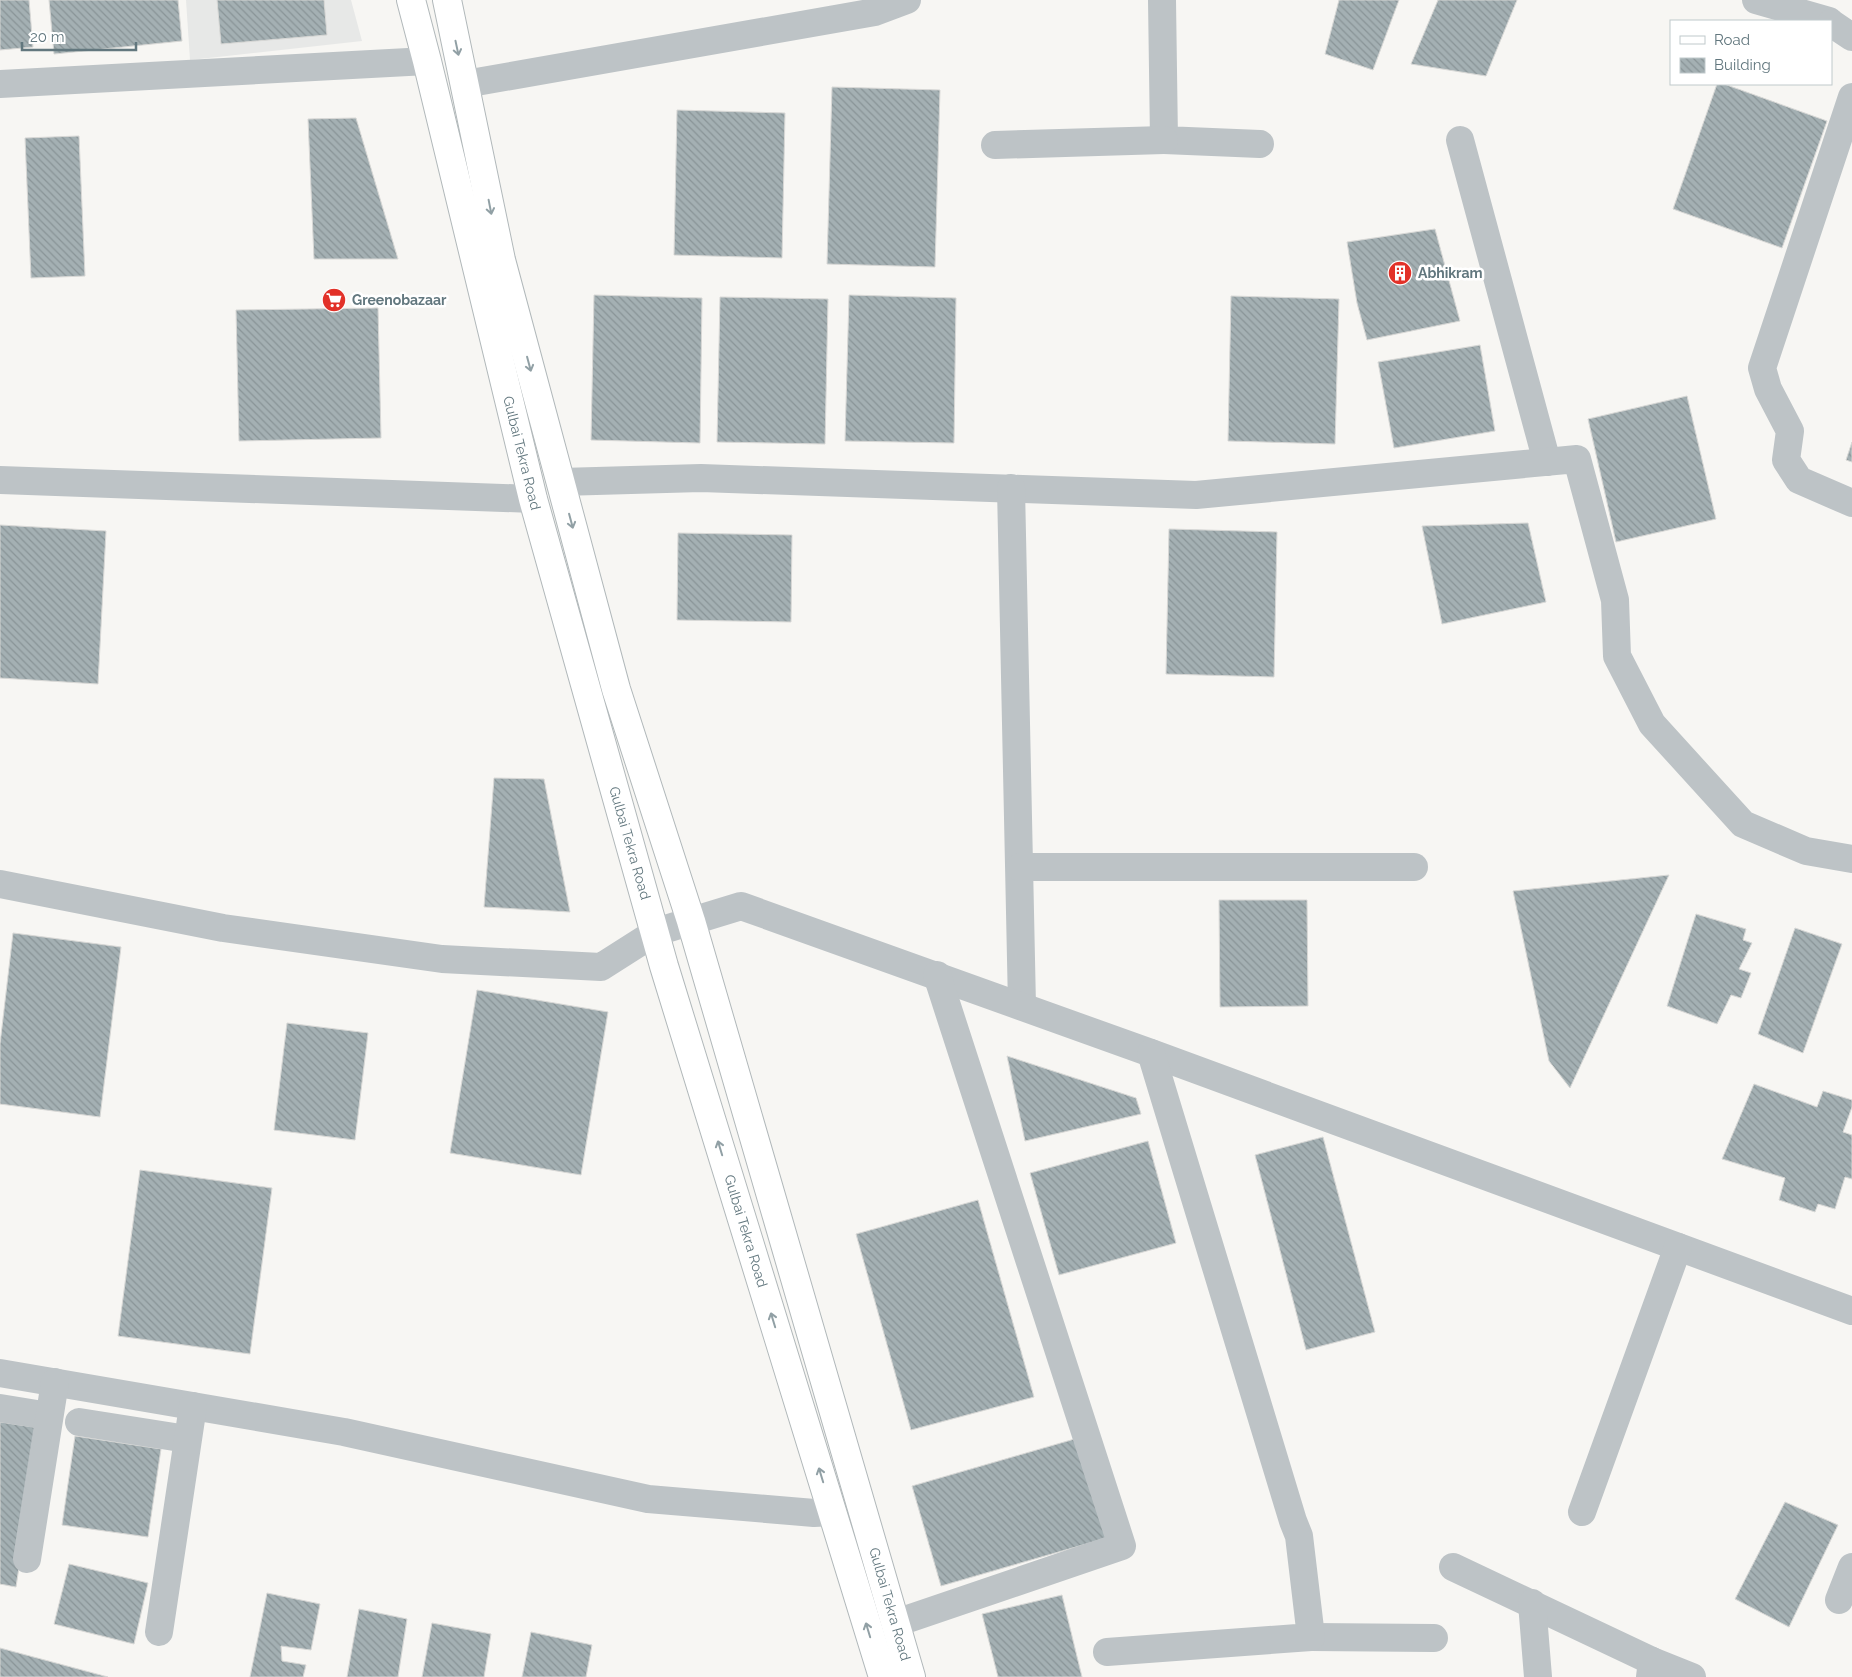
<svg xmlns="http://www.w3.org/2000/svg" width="1852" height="1677" viewBox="0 0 1852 1677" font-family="Raleway,sans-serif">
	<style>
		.built { fill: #e7e8e7 }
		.building { fill: url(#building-back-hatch); stroke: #d8d8d6 }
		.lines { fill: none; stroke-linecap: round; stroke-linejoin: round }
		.major-casing { stroke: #b1b8ba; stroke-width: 30 }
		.minor { stroke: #bdc3c6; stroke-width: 28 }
		.major { stroke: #fff; stroke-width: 28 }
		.oneway { stroke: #91a0a5 }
		.labels { text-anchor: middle; stroke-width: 5; stroke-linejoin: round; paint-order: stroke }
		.poi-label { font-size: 14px; font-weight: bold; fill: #62777e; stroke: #fff; text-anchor: start }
		.street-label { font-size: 14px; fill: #62777e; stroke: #fff }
	</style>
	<defs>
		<pattern id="building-back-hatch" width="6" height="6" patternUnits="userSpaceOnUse" patternTransform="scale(1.25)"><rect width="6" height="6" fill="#a4b0b3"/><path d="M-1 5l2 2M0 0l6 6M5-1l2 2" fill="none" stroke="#899497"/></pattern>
	</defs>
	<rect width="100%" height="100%" fill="#f7f6f3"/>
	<path class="built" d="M 186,0 L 351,0 L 362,41 L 190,60 Z"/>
	<g class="building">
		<path d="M 0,0 L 29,0 L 33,47 L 0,50 Z"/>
		<path d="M 49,0 L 178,0 L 182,41 L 54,54 Z"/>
		<path d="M 217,0 L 324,0 L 327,35 L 221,44 Z"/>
		<path d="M 1339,0 L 1399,0 L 1373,70 L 1325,54 Z"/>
		<path d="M 1438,0 L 1517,0 L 1486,76 L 1411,64 Z"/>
		<path d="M 1717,84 L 1724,84 L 1827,121 L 1782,248 L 1673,209 Z"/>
		<path d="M 832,87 L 940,90 L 935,267 L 827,264 Z"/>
		<path d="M 677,110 L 785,113 L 782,258 L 674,255 Z"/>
		<path d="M 356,118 L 398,259 L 314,259 L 308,119 Z"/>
		<path d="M 79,136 L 85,276 L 31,278 L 25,138 Z"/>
		<path d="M 1435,229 L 1460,321 L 1367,340 L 1357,303 L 1347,242 Z"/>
		<path d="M 594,295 L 702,298 L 700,443 L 591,440 Z"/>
		<path d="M 849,295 L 956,298 L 954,443 L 845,441 Z"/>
		<path d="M 1231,296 L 1339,299 L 1335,444 L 1228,441 Z"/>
		<path d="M 720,297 L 828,299 L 825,444 L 717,442 Z"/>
		<path d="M 378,308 L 381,438 L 239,441 L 236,310 Z"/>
		<path d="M 1480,345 L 1495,431 L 1394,448 L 1378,362 Z"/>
		<path d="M 1687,396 L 1716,519 L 1616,542 L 1588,419 Z"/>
		<path d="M 1852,442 L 1852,462 L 1846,460 Z"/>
		<path d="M 1528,523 L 1546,602 L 1442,624 L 1422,526 Z"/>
		<path d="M 0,525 L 106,531 L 98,684 L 0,678 Z"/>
		<path d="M 1169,529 L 1277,532 L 1274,677 L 1166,674 Z"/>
		<path d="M 678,533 L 792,535 L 791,622 L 677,620 Z"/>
		<path d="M 494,778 L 544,779 L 570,912 L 484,907 Z"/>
		<path d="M 1669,875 L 1570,1088 L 1549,1061 L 1513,891 Z"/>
		<path d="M 1219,900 L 1307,900 L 1308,1006 L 1220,1007 Z"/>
		<path d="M 1696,914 L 1746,929 L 1743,940 L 1752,943 L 1739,969 L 1751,973 L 1741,998 L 1731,995 L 1717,1024 L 1667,1006 Z"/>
		<path d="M 1795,928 L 1842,944 L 1803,1053 L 1758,1034 Z"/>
		<path d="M 13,933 L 121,947 L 100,1117 L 0,1104 L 0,1044 Z"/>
		<path d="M 477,990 L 608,1012 L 581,1175 L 450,1153 Z"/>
		<path d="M 287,1023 L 368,1033 L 355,1140 L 274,1130 Z"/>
		<path d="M 1007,1056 L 1136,1098 L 1141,1114 L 1025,1141 Z"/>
		<path d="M 1754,1084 L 1817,1107 L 1823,1091 L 1852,1100 L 1852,1107 L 1843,1132 L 1852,1135 L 1852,1179 L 1845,1177 L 1835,1209 L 1818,1204 L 1815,1212 L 1779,1200 L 1785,1178 L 1722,1159 Z"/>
		<path d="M 1323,1137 L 1375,1332 L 1306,1350 L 1255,1155 Z"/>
		<path d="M 1148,1141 L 1176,1243 L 1059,1275 L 1030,1173 Z"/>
		<path d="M 140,1170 L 272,1188 L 250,1354 L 118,1336 Z"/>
		<path d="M 978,1200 L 1034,1397 L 911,1430 L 856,1234 Z"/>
		<path d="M 0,1422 L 40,1428 L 16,1587 L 0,1584 Z"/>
		<path d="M 75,1436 L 161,1449 L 148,1537 L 62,1525 Z"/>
		<path d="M 1078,1438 L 1107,1538 L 941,1586 L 912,1486 Z"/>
		<path d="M 1785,1502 L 1838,1525 L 1789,1627 L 1735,1599 Z"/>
		<path d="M 69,1564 L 148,1583 L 134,1644 L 54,1624 Z"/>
		<path d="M 267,1593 L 320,1604 L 311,1650 L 281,1646 L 282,1661 L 306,1665 L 303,1677 L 250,1677 Z"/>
		<path d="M 1062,1595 L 1082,1677 L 998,1677 L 982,1614 Z"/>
		<path d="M 359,1609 L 407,1619 L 398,1677 L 347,1677 Z"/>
		<path d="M 432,1623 L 491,1634 L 484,1677 L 422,1677 Z"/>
		<path d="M 531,1632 L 592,1645 L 586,1677 L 522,1677 Z"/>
		<path d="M 0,1648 L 108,1677 L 0,1677 Z"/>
	</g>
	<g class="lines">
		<g class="major-casing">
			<g id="major">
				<path d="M 411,0 L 427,61 L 533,499 L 664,966 L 883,1677"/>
				<path d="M 447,0 L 501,260 L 616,689 L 691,921 L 911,1677"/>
			</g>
		</g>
		<g class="minor">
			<path d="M 1162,0 L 1164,140 L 1260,144"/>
			<path d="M 1756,0 L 1829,21"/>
			<path d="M 1831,23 L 1852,37"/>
			<path d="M 0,84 L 427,61"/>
			<path d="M 465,84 L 875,12 L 907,0"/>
			<path d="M 1852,97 L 1762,368 L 1768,389 L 1790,431 L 1786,460 L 1799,480 L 1852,503"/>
			<path d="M 1460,140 L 1547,462"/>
			<path d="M 995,145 L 1164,140"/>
			<path d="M 0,480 L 533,499"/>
			<path d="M 561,482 L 701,478 L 1196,495 L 1577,459 L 1615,600 L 1617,656 L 1652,724 L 1743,824 L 1806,851 L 1852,859"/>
			<path d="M 1011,488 L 1022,1006"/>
			<path d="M 1020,867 L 1414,867"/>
			<path d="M 0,884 L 223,928 L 442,959 L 601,967 L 656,932 L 741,906 L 1151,1053 L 1852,1311"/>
			<path d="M 0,1373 L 344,1432 L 648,1499 L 814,1513 L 832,1512"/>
			<path d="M 0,1408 L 49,1416"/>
			<path d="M 79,1422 L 187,1439"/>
			<path d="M 1582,1512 L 1678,1247"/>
			<path d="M 27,1559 L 55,1382"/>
			<path d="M 1453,1567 L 1652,1661"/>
			<path d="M 1839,1600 L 1852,1567"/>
			<path d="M 1532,1603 L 1538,1677"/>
			<path d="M 896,1623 L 1122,1546 L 937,975"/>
			<path d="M 159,1632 L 193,1406"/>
			<path d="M 1311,1637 L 1434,1638"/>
			<path d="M 1107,1652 L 1311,1637 L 1299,1536 L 1293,1521 L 1151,1053"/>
			<path d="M 1650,1677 L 1652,1661 L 1692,1677"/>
		</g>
		<use href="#major" class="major"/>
	</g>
	<defs><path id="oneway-shaft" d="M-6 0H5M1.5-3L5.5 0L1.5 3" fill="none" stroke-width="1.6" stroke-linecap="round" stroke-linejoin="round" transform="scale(1.25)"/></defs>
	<g class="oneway">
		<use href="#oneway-shaft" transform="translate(457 48) rotate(78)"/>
		<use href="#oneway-shaft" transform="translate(490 207) rotate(79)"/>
		<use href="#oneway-shaft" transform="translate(529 364) rotate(75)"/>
		<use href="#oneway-shaft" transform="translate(571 521) rotate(75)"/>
		<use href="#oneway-shaft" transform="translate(720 1148) rotate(-107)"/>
		<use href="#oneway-shaft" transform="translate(773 1320) rotate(-107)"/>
		<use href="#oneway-shaft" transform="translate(821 1475) rotate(-107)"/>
		<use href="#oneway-shaft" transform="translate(868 1630) rotate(-107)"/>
	</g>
	<defs>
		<g id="building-disc" transform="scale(1.25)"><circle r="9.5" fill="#e23128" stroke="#fff"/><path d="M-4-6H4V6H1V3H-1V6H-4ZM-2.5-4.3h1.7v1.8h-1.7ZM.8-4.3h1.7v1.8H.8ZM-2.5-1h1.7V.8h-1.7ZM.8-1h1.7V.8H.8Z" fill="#fff"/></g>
		<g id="supermarket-disc" transform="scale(1.25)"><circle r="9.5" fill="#e23128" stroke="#fff"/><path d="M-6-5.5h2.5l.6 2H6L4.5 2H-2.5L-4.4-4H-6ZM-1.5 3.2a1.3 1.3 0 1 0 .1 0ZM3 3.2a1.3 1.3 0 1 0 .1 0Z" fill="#fff"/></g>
	</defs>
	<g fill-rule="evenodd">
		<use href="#building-disc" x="1400" y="273"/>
		<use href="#supermarket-disc" x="334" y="300"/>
	</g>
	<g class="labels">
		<g class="poi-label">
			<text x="1418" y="278">Abhikram</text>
			<text x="352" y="305">Greenobazaar</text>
		</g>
		<g class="street-label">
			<text transform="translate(522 453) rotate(76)" y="5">Gulbai Tekra Road</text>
			<text transform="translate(630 843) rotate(74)" y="5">Gulbai Tekra Road</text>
			<text transform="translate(746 1231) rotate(73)" y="5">Gulbai Tekra Road</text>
			<text transform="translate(890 1604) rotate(74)" y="5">Gulbai Tekra Road</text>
		</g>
	</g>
	<rect x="1670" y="20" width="162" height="65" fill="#ffffff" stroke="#c0c9cb"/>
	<rect x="1680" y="36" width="25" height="8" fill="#ffffff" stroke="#c0c9cb"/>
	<text x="1714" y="45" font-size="15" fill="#62777e">Road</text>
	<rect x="1680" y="58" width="25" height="15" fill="url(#building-back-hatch)" stroke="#c0c9cb"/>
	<text x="1714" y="70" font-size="15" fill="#62777e">Building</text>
	<path d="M22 42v8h114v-8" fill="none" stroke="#62777e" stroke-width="2.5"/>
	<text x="30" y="42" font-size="15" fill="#62777e" stroke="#ffffff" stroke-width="4" paint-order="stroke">20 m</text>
</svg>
